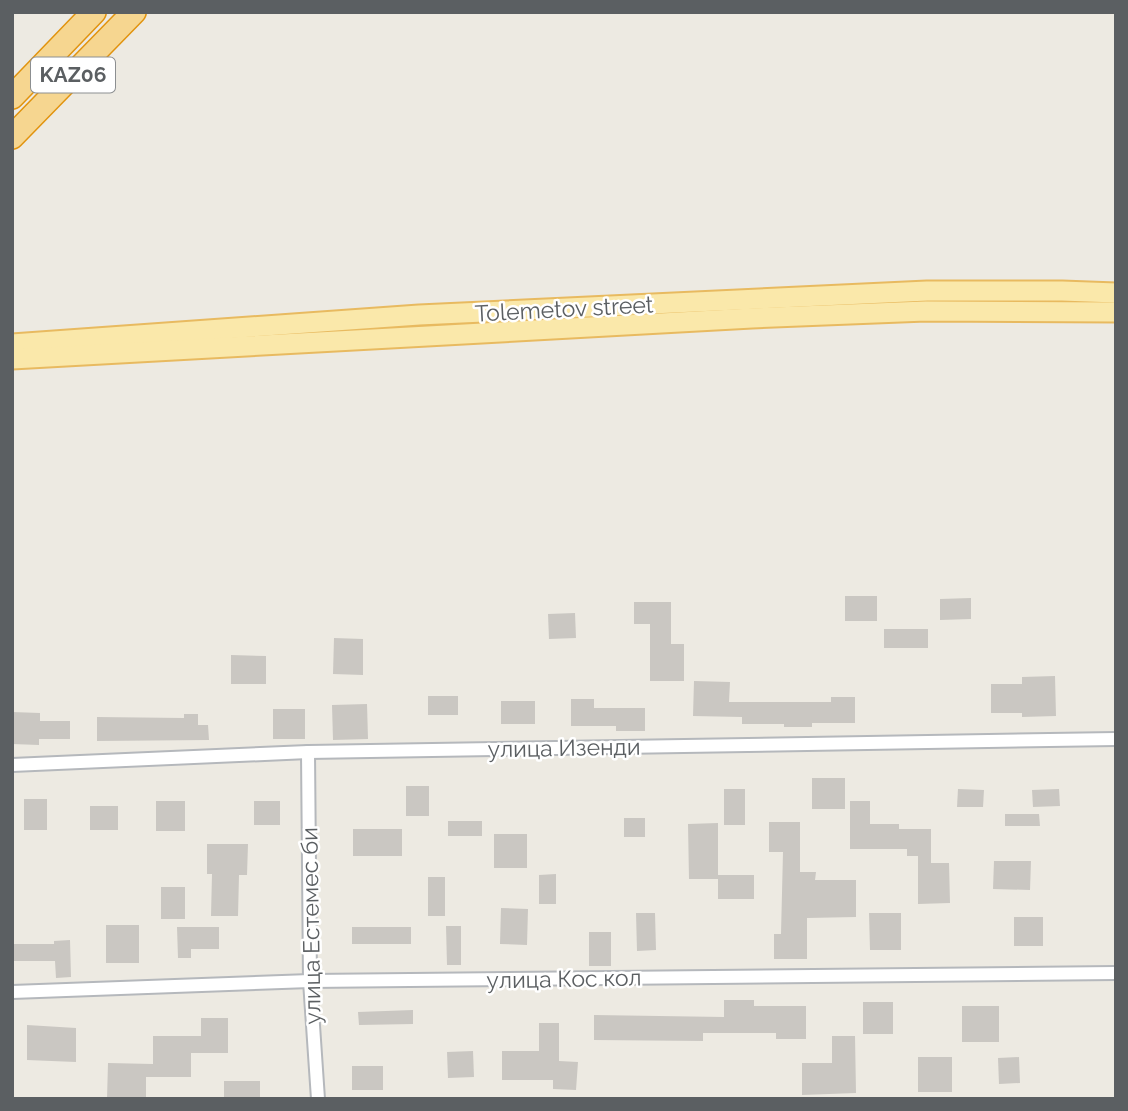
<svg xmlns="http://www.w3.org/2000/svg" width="1128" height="1111" viewBox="0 0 1128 1111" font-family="Raleway,sans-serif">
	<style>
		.building { fill: #cac7c2 }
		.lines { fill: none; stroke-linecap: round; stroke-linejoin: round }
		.street-casing { stroke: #b5b8bc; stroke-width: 16 }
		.primary-casing { stroke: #e8ba60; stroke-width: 23 }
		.highway-casing { stroke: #e1930e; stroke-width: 26 }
		.street { stroke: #fff; stroke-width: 12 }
		.primary { stroke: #fae8aa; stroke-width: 19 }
		.highway { stroke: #f6d690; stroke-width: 23 }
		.labels { text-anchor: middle; stroke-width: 5; stroke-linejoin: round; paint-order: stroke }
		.shield { fill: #fff; stroke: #8c8f91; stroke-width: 2 }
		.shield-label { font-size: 21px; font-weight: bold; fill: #5b5f62 }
		.street-label { font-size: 23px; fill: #5b5f62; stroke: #fff }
	</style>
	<rect width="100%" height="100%" fill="#edeae2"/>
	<g class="building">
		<rect x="845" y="596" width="32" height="25"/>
		<path d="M 971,598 L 971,619 L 940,620 L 940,599 Z"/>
		<path d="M 634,602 L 671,602 L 671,644 L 684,644 L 684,681 L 650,681 L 650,624 L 634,624 Z"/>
		<path d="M 575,613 L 576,638 L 549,639 L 548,614 Z"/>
		<rect x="884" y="629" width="44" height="19"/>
		<path d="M 334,638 L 363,639 L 363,675 L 333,674 Z"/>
		<path d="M 231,655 L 266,656 L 266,684 L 231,684 Z"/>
		<path d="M 1055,676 L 1056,716 L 1022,717 L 1022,713 L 991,713 L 991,684 L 1022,684 L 1022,677 Z"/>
		<path d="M 694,681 L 730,682 L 729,702 L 831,702 L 831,697 L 855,697 L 855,723 L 812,723 L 812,727 L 784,727 L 784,724 L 742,724 L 742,717 L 693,716 Z"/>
		<rect x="428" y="696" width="30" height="19"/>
		<path d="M 571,699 L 594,699 L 594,708 L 645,708 L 645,731 L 616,731 L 616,726 L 571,726 Z"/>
		<rect x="501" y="701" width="34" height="23"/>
		<path d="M 367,704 L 368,739 L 333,740 L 332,705 Z"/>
		<rect x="273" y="709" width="32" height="30"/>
		<path d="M 12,712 L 40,713 L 40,721 L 70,721 L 70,739 L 39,739 L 39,745 L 12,744 Z"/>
		<path d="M 184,714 L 198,714 L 198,725 L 208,725 L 209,740 L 97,741 L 97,717 L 184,718 Z"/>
		<rect x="812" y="778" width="33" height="31"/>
		<rect x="406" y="786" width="23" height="30"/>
		<rect x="724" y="789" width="21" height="36"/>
		<path d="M 958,789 L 984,790 L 983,807 L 957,807 Z"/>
		<path d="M 1059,789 L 1060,806 L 1033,807 L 1032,790 Z"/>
		<rect x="24" y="799" width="23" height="31"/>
		<rect x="156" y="801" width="29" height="30"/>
		<rect x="254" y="801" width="26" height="24"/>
		<path d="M 850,801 L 870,801 L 870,824 L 899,824 L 899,829 L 931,829 L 931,863 L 949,863 L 950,903 L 918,904 L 918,856 L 907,856 L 907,849 L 850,849 Z"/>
		<rect x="90" y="806" width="28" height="24"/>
		<path d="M 1005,814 L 1039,814 L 1040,826 L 1005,826 Z"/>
		<rect x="624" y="818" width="21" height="19"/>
		<rect x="448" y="821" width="34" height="15"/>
		<path d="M 769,822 L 800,822 L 800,872 L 816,872 L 815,880 L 856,880 L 856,917 L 807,918 L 807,959 L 774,959 L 774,934 L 781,934 L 783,852 L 769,852 Z"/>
		<path d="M 718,823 L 718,875 L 754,875 L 754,899 L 718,899 L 718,879 L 689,879 L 688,824 Z"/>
		<rect x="353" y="829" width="49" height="27"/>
		<rect x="494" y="834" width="33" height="34"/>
		<path d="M 207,844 L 248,844 L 247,875 L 239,875 L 238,916 L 211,916 L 212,874 L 207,874 Z"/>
		<path d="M 994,861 L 1031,861 L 1030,890 L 993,889 Z"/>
		<path d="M 556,874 L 556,904 L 539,904 L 539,875 Z"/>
		<rect x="428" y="877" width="17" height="39"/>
		<rect x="161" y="887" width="24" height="32"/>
		<path d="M 501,908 L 528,909 L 527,945 L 500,944 Z"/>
		<path d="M 636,913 L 655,913 L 656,950 L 637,951 Z"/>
		<path d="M 869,913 L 901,913 L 901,950 L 870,950 Z"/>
		<rect x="1014" y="917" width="29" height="29"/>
		<rect x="106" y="925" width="33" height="38"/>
		<path d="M 446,926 L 461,926 L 461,965 L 447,965 Z"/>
		<path d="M 177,927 L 219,927 L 219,949 L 191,949 L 191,958 L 178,958 Z"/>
		<rect x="352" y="927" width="59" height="17"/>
		<rect x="589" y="932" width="22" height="34"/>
		<path d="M 70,940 L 71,977 L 56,978 L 55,961 L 12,961 L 12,944 L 54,944 L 54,941 Z"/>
		<path d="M 724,1000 L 754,1000 L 754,1006 L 806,1006 L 806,1039 L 776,1039 L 776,1033 L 703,1033 L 703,1041 L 594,1040 L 594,1015 L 724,1017 Z"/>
		<rect x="863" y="1002" width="30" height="32"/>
		<rect x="962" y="1006" width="37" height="36"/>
		<path d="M 413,1010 L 413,1024 L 359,1025 L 358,1012 Z"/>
		<path d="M 201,1018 L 228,1018 L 228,1053 L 191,1053 L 191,1077 L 146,1077 L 146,1099 L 107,1099 L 108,1063 L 153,1064 L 153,1036 L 201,1036 Z"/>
		<path d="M 539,1023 L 559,1023 L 559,1061 L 578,1062 L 576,1090 L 553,1089 L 553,1080 L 502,1080 L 502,1051 L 539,1051 Z"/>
		<path d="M 27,1025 L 76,1028 L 76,1062 L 27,1060 Z"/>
		<path d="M 832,1036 L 855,1036 L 856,1093 L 802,1095 L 802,1063 L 832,1063 Z"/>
		<path d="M 473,1051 L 474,1077 L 448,1078 L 447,1052 Z"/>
		<rect x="918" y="1057" width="34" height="35"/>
		<path d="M 1019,1057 L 1020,1083 L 999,1084 L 998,1058 Z"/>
		<rect x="352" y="1066" width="31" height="24"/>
		<rect x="224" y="1081" width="36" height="18"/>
	</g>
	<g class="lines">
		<g class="street-casing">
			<g id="street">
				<path d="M 308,752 L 310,981 L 318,1099"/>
				<path d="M 12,765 L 308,752 L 1116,739"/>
				<path d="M 12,992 L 310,981 L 1116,973"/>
			</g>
		</g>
		<g class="primary-casing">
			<g id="primary">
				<path d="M 12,344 L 419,315 L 927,291 L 1062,291 L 1116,293"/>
				<path d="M 12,359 L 752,318 L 926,311 L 1116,312"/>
			</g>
		</g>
		<g class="highway-casing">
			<g id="highway">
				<path d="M 12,97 L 94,12"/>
				<path d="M 12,137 L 134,12"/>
			</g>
		</g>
		<use href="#street" class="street"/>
		<use href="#primary" class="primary"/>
		<use href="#highway" class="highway"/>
	</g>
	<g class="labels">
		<rect class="shield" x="31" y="57.5" width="84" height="35" rx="5"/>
		<g class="shield-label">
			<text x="73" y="82">KАZ06</text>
		</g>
		<g class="street-label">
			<text transform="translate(564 309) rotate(-3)" y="8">Tolemetov street</text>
			<text transform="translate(564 748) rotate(-1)" y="8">улица Изенди</text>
			<text transform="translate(311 926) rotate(-91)" y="8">улица Естемес би</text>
			<text transform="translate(564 979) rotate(-1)" y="8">улица Кос кол</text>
		</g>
	</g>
	<rect width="1128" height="1111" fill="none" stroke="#5b5f62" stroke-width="28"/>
</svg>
